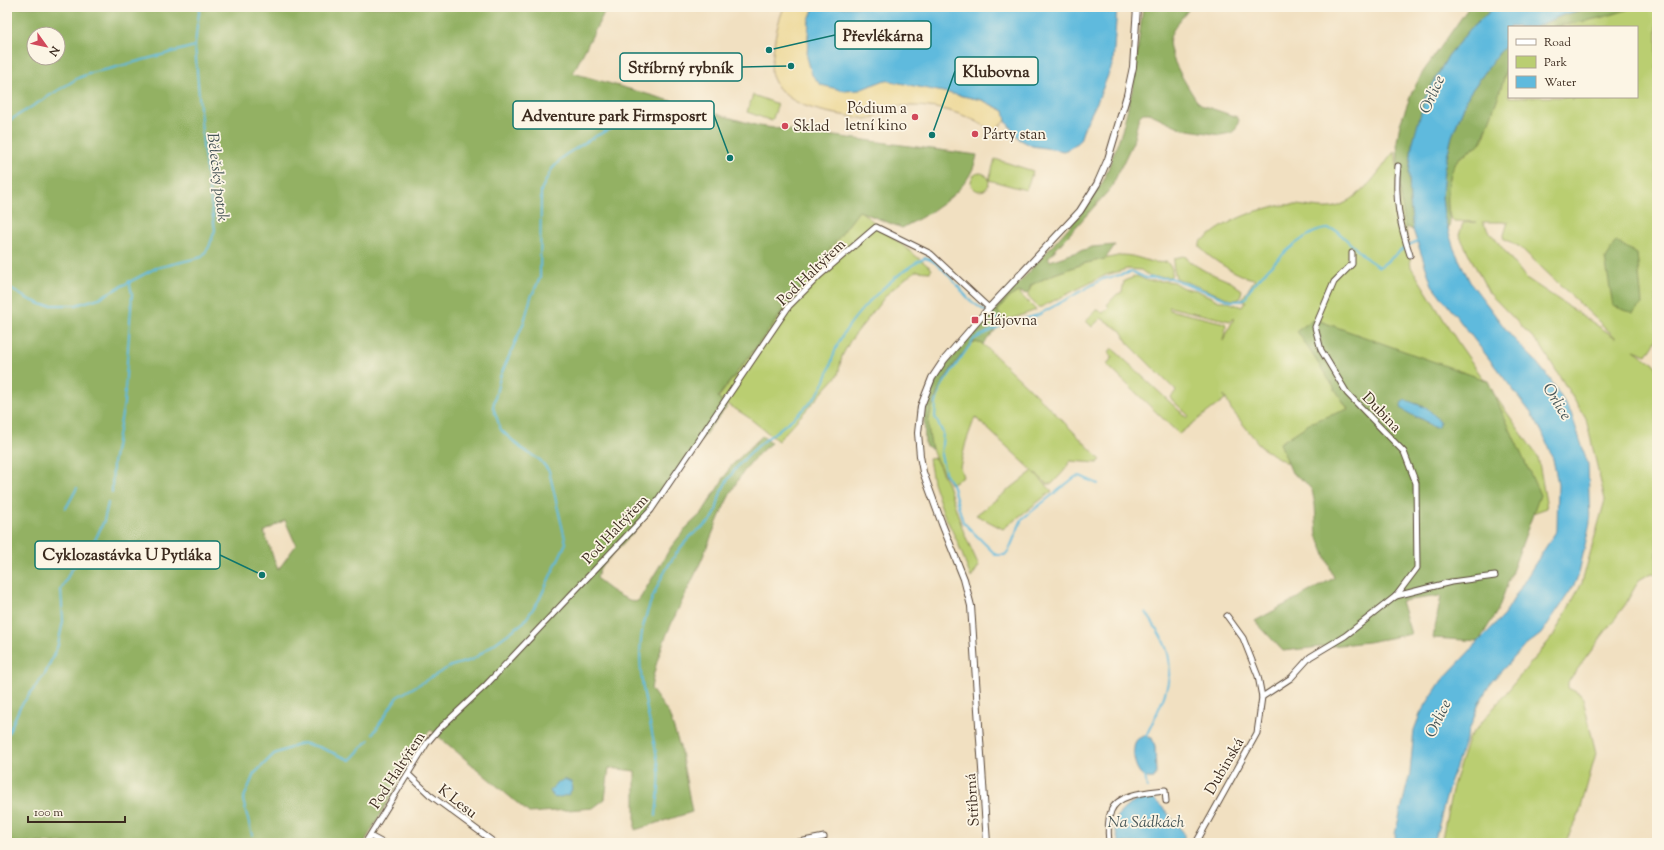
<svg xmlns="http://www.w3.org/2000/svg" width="1664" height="850" viewBox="0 0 1664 850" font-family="'Sorts Mill Goudy',serif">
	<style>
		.green { fill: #bace71; stroke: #7a7c48; fill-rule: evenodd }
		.forest { fill: #93b163; stroke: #676e40; fill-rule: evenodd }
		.sand { fill: #eeda9e; stroke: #94825e }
		.water { fill: #5fbadd; stroke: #4d727e }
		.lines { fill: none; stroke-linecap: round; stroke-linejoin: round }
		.stream { stroke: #5fbadd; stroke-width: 2 }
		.minor-casing { stroke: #564536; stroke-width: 7 }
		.tertiary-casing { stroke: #564536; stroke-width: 8 }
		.minor { stroke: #fff; stroke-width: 5 }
		.tertiary { stroke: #fff; stroke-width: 6 }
		.poi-dot { fill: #d1495b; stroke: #fcf5e5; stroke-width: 1.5 }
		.labels { text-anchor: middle; stroke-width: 3.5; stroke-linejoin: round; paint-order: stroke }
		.poi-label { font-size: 15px; fill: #3b2a1e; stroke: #fcf5e5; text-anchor: start }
		.street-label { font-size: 15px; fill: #3b2a1e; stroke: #fcf5e5 }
		.water-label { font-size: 16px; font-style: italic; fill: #465557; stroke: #fcf5e5 }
		.leader { fill: none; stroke: #0f766e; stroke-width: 1.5 }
		.callout-dot { fill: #0f766e; stroke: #fcf5e5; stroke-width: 1.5 }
		.callout { fill: #fcf5e5; stroke: #0f766e; stroke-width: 1.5 }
		.callout-label { font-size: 16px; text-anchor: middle; font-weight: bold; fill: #3b2a1e }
	</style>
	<rect width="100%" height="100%" fill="#fcf5e5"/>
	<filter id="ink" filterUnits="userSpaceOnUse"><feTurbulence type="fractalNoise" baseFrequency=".025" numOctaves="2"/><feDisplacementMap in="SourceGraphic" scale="8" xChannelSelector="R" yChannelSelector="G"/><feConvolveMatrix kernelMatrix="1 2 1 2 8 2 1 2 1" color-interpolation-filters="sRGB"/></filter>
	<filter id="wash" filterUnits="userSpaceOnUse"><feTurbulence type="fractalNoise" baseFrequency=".012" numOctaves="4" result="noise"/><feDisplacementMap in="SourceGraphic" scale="16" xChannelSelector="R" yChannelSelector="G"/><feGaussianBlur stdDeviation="0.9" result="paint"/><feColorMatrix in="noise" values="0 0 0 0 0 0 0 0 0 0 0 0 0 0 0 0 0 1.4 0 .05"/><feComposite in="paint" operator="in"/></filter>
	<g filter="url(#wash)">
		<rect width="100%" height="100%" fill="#f1e0c1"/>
		<g class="green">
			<path d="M 1634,7 L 1657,7 L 1657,339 L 1647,355 L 1634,350 L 1657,366 L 1657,574 L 1651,573 L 1639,580 L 1625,605 L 1568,682 L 1568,688 L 1582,695 L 1596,753 L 1579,815 L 1565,843 L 1441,843 L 1453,786 L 1468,739 L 1553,636 L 1582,583 L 1605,500 L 1586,419 L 1541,346 L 1489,293 L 1459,235 L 1463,223 L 1477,222 L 1454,221 C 1443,214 1448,173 1455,163 C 1462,153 1476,150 1483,139 C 1486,134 1487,127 1489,121 C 1497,100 1504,79 1509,57 L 1509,97 L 1572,97 L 1572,101 L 1575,97 L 1637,97 L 1637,27 L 1553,27 L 1595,18 ZM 1482,222 L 1508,222 L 1503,238 L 1520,247 L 1616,338 L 1526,278 Z"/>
			<path d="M 753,95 L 778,104 L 772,121 L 747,112 Z"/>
			<path d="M 1395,151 L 1411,267 L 1459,344 L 1538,457 L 1547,508 L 1496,526 L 1303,473 L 1262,448 L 1231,409 L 1224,395 L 1225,399 L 1179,434 L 1107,365 L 1112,357 L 1109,352 L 1112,348 L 1187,418 L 1189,416 L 1170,398 L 1176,391 L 1128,343 L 1121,331 L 1101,318 L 1092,327 L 1086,321 L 1097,309 L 1103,313 L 1109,307 L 1107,305 L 1116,295 L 1122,292 L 1124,281 L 1137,276 L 1148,281 L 1167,281 L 1173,282 L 1183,288 L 1196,290 L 1219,301 L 1225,301 L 1242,307 L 1246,301 L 1243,300 L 1240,302 L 1255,279 C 1241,278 1208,258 1200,247 C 1199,240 1204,240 1209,236 C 1228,220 1259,208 1284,205 C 1303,203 1325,213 1341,205 C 1355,199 1369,185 1378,173 C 1384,166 1388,158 1395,151 ZM 1169,307 L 1230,321 L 1234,318 L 1223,341 L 1226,327 L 1225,323 L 1170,310 Z"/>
			<path d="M 995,159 L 1033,171 L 1026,190 L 989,180 Z"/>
			<circle cx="980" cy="182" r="9"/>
			<path d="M 859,210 L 932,269 L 930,272 L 916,271 L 906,278 L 888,293 L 850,341 L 842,356 L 838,375 L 778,441 L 748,417 L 718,398 Z"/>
			<path d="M 1122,255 C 1138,255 1151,265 1167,262 L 1172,269 L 1172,275 L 1170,277 L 1150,277 L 1141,270 L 1127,269 L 1106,275 L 1041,307 L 1038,307 L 1028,297 L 1031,285 L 1054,274 L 1086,263 Z"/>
			<path d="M 1183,256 L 1186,257 L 1190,262 L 1205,271 L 1231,282 L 1242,290 L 1240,298 L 1237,300 L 1232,300 L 1176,278 L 1173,265 L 1175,258 Z"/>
			<path d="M 1018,292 L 1036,310 L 1014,318 L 1005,319 L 998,315 L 998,310 L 1009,297 Z"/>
			<path d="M 974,342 L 980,342 L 986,347 L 1059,417 L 1101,460 L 1097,463 L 1070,461 L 1064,471 L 1052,484 L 1047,484 L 1034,472 L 1052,491 L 1003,529 L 976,515 L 1033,471 L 975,417 L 966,442 L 960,467 L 963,477 L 950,484 C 944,473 935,460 932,449 C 929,441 927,426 929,418 C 934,393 955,359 974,342 Z"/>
			<path d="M 935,458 L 948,485 L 964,533 L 979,566 L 971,578 L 958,543 L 943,512 L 933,482 L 929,459 Z"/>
		</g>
		<g class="forest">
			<path d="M 7,7 L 607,7 L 573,73 L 759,126 L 977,155 C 971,191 932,212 902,228 L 859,211 L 718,397 L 727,407 L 711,426 L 640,525 L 600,568 L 597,578 C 606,589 622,598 635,602 L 639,600 L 671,547 L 688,526 L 702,513 L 732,465 L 762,436 L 771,443 C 731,473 718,524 698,568 C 680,607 657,646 651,689 L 669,714 L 680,747 L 692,812 L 635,830 L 635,771 L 609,768 L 605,799 L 593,808 L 529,813 L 431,730 L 427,734 L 364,843 L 7,843 ZM 34,34 L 58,34 L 58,58 L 34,58 ZM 285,520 L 296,545 L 278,570 L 264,532 Z"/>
			<path d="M 1143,7 L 1190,7 C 1183,18 1173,26 1170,38 C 1165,52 1189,89 1197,101 L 1204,106 L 1237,117 L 1239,120 L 1236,129 L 1231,133 L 1220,135 L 1183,129 L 1149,113 L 1143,113 L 1139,117 L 1133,142 L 1111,188 L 1048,258 L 1050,261 L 1092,247 L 1115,245 L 1105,259 L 1086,263 L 1054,274 L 1031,285 L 1028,294 L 1018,292 L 1009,297 L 997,312 L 1005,319 L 985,342 L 983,344 L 974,342 C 955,359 934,393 929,418 C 927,428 930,439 932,449 L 925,445 L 924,417 L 929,394 L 944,367 L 1085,209 L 1104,180 L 1122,131 L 1133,87 Z"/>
			<path d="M 1469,7 L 1495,7 L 1470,29 L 1448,56 L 1435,79 L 1412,145 L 1409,174 L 1410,202 L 1413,230 L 1405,227 L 1399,182 L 1397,141 L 1400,124 L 1412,92 L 1423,72 Z"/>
			<path d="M 1592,7 L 1634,7 C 1607,18 1564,27 1535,27 L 1563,15 Z"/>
			<path d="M 1509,43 C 1509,77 1493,107 1483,139 C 1476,151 1459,152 1454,166 C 1448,179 1447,195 1448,209 C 1449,220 1452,218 1448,230 L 1444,216 L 1442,196 L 1444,169 L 1452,136 L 1469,94 L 1499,53 Z"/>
			<path d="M 1616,241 L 1637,254 L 1642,304 L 1633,313 L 1613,306 L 1605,258 Z"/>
			<path d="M 1314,319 L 1488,381 L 1540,495 L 1498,610 L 1479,641 L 1433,638 L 1441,596 L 1401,601 L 1411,634 L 1368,642 L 1283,651 L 1255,621 L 1334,578 L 1317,535 L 1315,505 L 1312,490 L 1304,481 L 1292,473 L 1280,443 L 1312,422 L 1348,409 L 1297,331 ZM 1415,403 L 1427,408 L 1440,421 L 1435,428 C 1427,425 1425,419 1415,417 Z"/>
		</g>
		<path class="sand" d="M 784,7 L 814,7 L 809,20 L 807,57 L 859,90 L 885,79 L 982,100 L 1004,111 L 1006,121 L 992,131 C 967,113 936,105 905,106 C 901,106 894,105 890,106 C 880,110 879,117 866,119 C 835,113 785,111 772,76 C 770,71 772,61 773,55 C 774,39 778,22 784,7 Z"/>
		<g class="water">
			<path d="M 814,7 L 986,7 L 995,9 L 1006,7 L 1117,7 L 1113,63 L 1098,100 L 1084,128 L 1080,140 L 1072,147 L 1064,151 L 1032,146 L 1019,139 L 1006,121 L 1004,111 L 982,100 L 885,80 L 859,90 L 845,91 L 821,85 L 812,75 L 807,57 L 809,20 Z"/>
			<path d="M 1495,7 L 1592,7 L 1563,15 L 1535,27 L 1509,27 L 1509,43 L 1499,53 L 1469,94 L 1452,136 L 1444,169 L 1442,196 L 1444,216 L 1454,249 L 1470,282 L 1511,336 L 1533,358 L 1550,379 L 1571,413 L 1588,464 L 1590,523 L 1578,577 L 1573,587 L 1541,634 L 1524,647 L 1492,681 L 1479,703 L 1450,783 L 1434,843 L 1396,843 L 1395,834 L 1410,773 L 1414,730 L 1421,712 L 1442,680 L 1504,615 L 1533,567 L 1557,530 L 1558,484 L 1553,459 L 1542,432 L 1531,413 L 1432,285 L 1413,230 L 1410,202 L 1409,174 L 1412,145 L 1425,98 L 1448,56 L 1470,29 Z"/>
			<path d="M 1406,400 L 1427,408 L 1440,421 L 1438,427 L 1435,428 C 1430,426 1427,421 1422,419 C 1414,416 1409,414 1402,409 L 1401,405 L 1402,402 Z"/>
			<path d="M 1144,736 L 1152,738 L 1155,746 L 1156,774 L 1154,778 C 1136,782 1130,753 1136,741 C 1138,738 1141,737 1144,736 Z"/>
			<path d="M 564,779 L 571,782 L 573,788 L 568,795 L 555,798 L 552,795 L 550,791 L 554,786 Z"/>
			<path d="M 1152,797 L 1165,810 L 1184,833 L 1184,843 L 1119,843 C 1112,823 1115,812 1135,802 C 1140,800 1148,799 1152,797 Z"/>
		</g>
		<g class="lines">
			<g class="stream">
				<path d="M 7,122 L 78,78 L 94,72 L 109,69 L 195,46"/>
				<path d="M 7,287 L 28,299 L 43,305 L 76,305 L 99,298 L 156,268 L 202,257 L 209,247 L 215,230 L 203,146 L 195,46 L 197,26 L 200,7"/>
				<path d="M 1098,484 L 1080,476 L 1075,477 L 1022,519 L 1009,550 L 1005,555 L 996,555 L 963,522 L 952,484 L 946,476 L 941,455 L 943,433 L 935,417 L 936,403 L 941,387 L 974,339 L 1005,324 L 1038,315 L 1103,279 L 1133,272 L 1146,278 L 1171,278 L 1231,301 L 1239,301 L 1246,298 L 1249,290 C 1265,272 1311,218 1337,231 L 1367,259 L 1379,267 C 1393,259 1402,246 1418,241"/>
				<path d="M 112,492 L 113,463 L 124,403 L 132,294 L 129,281"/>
				<path d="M 66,508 L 77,488"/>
				<path d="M 373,734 L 397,697 L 451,666 L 472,660 L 524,622 L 539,600 L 566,543 L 549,471 L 540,460 L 522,449 L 501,430 L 493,407 L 500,377 L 524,322 L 531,297 L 540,278 L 541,190 L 552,169 L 565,155 L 596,136 L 625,122 L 643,117 L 702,114"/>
				<path d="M 7,736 L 20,707 L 45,674 L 58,645 L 63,621 L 61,590 L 70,572 L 96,538 L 104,521 L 108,503"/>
				<path d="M 1145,738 C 1156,714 1173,687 1169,659 C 1167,643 1155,627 1146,612"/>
				<path d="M 1145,775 L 1147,788"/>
				<path d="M 656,816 C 657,801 661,784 659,769 C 652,722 633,674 643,627 C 650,597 669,557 691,536 C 698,529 709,525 714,516 C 718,508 718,498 722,490 C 728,478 738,465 748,455 C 770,433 799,419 818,393 C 830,377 830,360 838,344 C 852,314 895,273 925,258 C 943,262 957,288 971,301 C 981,309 994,316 1005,324"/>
				<path d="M 252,835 L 243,800 L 254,774 L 274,754 L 303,743 L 319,747 L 350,760 L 369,740"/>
			</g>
		</g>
	</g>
	<g filter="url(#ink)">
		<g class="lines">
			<g class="minor-casing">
				<g id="minor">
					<path d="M 1398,166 C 1394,197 1400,225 1410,255"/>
					<path d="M 1396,596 L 1451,582 L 1495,576"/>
					<path d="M 1262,697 L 1291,678 L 1310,657 L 1345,636 L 1396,596 L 1417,568 L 1416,483 L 1404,452 L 1347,393 L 1321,350 L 1315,327 L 1334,282 L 1352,264 L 1352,253"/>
					<path d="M 408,774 L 430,795 L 495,843"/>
					<path d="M 370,836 L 383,843"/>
					<path d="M 365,843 L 427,743 L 438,730 L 486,685 L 651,510 L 789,306 L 820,275 L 876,227 L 931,254 L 989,308"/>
					<path d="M 794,843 L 824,837"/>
					<path d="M 1109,843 C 1108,833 1107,821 1111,811 C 1118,793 1149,792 1165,790 L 1166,801"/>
					<path d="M 1196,843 L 1257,733 L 1262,697 L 1258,676 L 1243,638 L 1227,616"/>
				</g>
			</g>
			<g class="tertiary-casing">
				<path id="tertiary" d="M 987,843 L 971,606 L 964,579 L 942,524 L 923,472 L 920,456 L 918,433 L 921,406 L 932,378 L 944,360 L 989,308 L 1080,211 L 1097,184 L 1108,159 L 1127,95 L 1133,67 L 1137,7"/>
			</g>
			<use href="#minor" class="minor"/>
			<use href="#tertiary" class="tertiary"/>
		</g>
	</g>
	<g class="poi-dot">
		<circle cx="915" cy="117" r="4"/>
		<circle cx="785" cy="126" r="4"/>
		<circle cx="975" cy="134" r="4"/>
		<rect x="971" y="316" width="8" height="8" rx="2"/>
	</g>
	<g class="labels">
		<g class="poi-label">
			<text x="907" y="113" text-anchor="end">Pódium a<tspan x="907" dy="17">letní kino</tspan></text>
			<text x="793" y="131">Sklad</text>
			<text x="983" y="139">Párty stan</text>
			<text x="983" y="325">Hájovna</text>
		</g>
		<g class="street-label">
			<text transform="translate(811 272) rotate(-44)" y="5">Pod Haltýřem</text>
			<text transform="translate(1382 412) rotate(46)" y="5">Dubina</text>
			<text transform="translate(615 529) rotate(-47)" y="5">Pod Haltýřem</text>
			<text transform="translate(1224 766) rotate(-60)" y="5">Dubinská</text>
			<text transform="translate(397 770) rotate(-57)" y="5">Pod Haltýřem</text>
			<text transform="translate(972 800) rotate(-94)" y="5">Stříbrná</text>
			<text transform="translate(458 801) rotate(38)" y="5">K Lesu</text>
		</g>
		<g class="water-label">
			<text transform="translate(1431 94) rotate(-66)" y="6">Orlice</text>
			<text transform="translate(219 177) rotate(83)" y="6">Bělečský potok</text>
			<text transform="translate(1558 401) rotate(58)" y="6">Orlice</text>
			<text transform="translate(1437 718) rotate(-64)" y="6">Orlice</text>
			<text x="1146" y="827">Na Sádkách</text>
		</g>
	</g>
	<path class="leader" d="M769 50L835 35M791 66L742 67M932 135L955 71M730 158L714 115M262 575L220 555"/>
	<g class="callout-dot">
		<circle cx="769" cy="50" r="4"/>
		<circle cx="791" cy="66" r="4"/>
		<circle cx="932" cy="135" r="4"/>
		<circle cx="730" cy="158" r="4"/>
		<circle cx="262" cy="575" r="4"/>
	</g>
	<g class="callout">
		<rect x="835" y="21" width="96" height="28" rx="4"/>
		<rect x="620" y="53" width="122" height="28" rx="4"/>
		<rect x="955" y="57" width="83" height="28" rx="4"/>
		<rect x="513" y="101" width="201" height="28" rx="4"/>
		<rect x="35" y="541" width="185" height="28" rx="4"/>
	</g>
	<g class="callout-label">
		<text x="883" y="41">Převlékárna</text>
		<text x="681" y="73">Stříbrný rybník</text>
		<text x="996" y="77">Klubovna</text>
		<text x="614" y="121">Adventure park Firmsposrt</text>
		<text x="127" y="560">Cyklozastávka U Pytláka</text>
	</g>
	<rect width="1664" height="850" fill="none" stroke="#fcf5e5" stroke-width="24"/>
	<rect x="1508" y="26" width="130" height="72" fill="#fcf5e5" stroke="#afa495"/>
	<rect x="1516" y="39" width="20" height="6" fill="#ffffff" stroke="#afa495"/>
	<text x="1544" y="46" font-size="12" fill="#3b2a1e">Road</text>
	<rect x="1516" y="56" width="20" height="12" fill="#bace71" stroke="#afa495"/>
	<text x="1544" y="66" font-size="12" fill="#3b2a1e">Park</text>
	<rect x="1516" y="76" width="20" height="12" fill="#5fbadd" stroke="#afa495"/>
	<text x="1544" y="86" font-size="12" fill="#3b2a1e">Water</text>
	<g transform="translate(46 46) rotate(123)"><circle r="19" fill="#fcf5e5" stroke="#afa495"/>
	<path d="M0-3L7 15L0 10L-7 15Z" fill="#d1495b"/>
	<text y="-6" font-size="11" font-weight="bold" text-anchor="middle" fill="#3b2a1e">N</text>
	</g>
	<path d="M28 816v6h97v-6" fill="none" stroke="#3b2a1e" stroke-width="2"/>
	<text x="34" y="816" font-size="12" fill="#3b2a1e" stroke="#fcf5e5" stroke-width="3" paint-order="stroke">100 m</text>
</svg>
